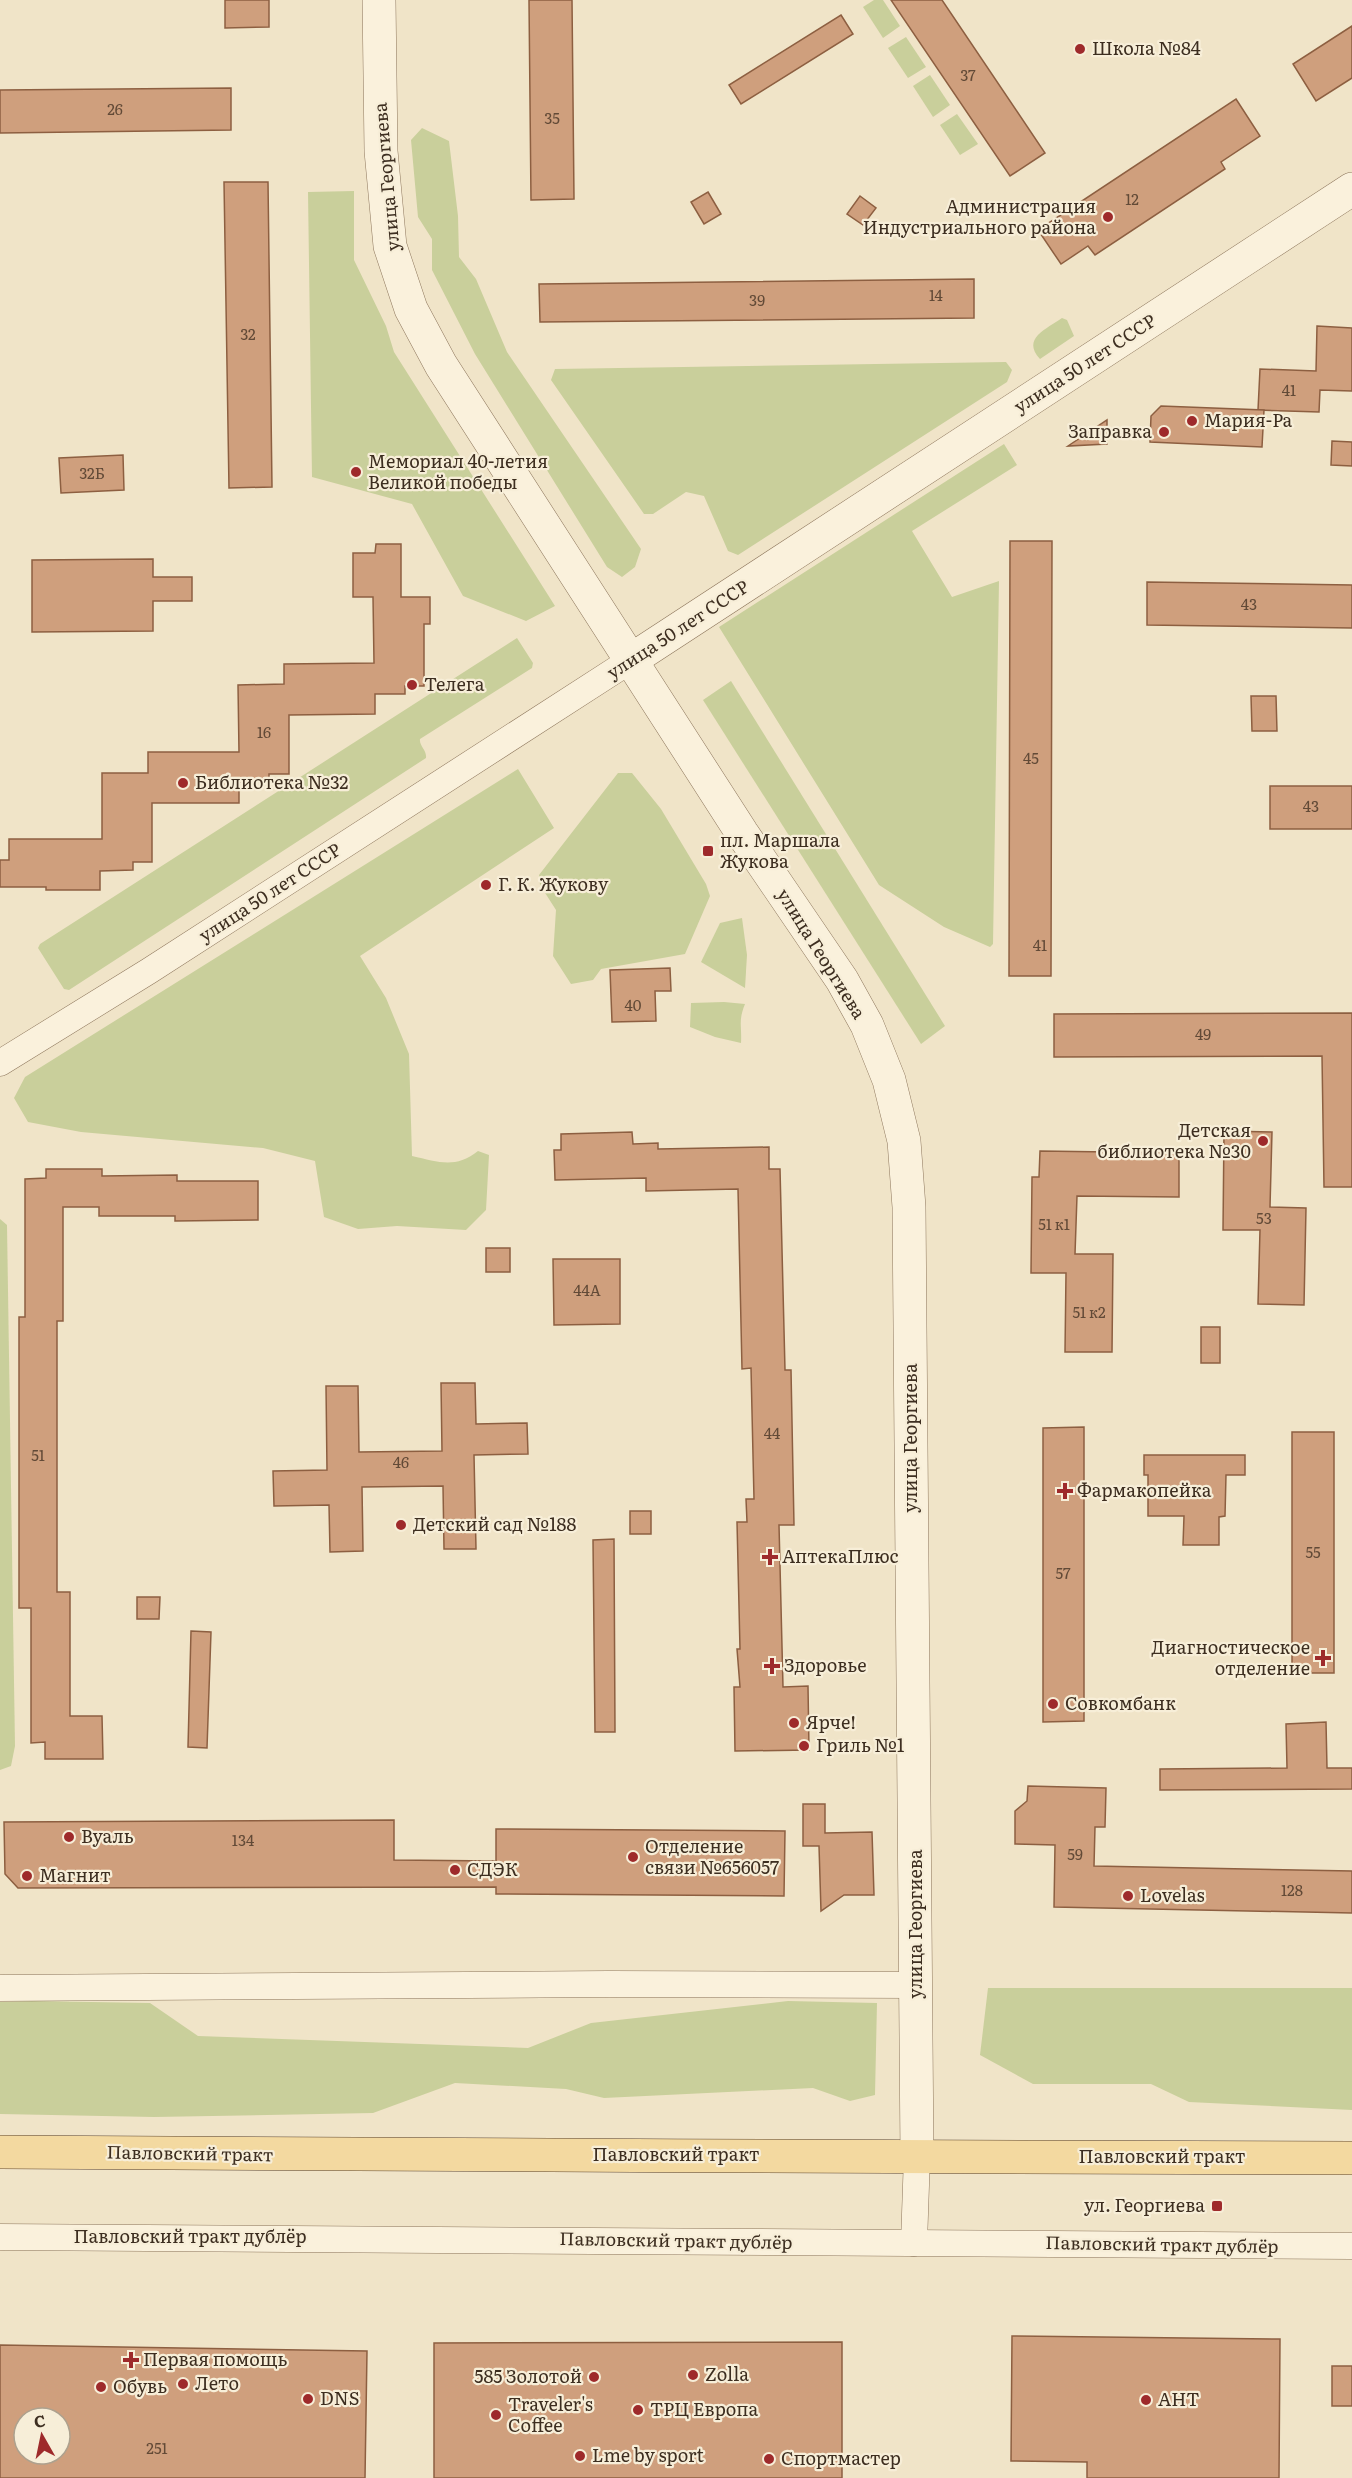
<svg xmlns="http://www.w3.org/2000/svg" width="1352" height="2478" viewBox="0 0 1352 2478" font-family="Literata,serif">
	<style>
		.green { fill: #c9cf9b }
		.building { fill: #cf9f7d; stroke: #8d5f41; stroke-width: 1.5; fill-rule: evenodd }
		.lines { fill: none; stroke-linecap: round; stroke-linejoin: round }
		.minor-casing { stroke: #8d765c; stroke-width: 27 }
		.tertiary-casing { stroke: #8d765c; stroke-width: 34 }
		.primary-casing { stroke: #5b4430; stroke-width: 34 }
		.minor { stroke: #faf1dc; stroke-width: 26 }
		.tertiary { stroke: #faf1dc; stroke-width: 33 }
		.primary { stroke: #f3d9a0; stroke-width: 33 }
		.poi-dot { fill: #9e2a2b; stroke: #f7eed8; stroke-width: 2 }
		.labels { text-anchor: middle; stroke-width: 4.5; stroke-linejoin: round; paint-order: stroke }
		.number-label { font-size: 15px; fill: #624a37 }
		.poi-label { font-size: 18px; fill: #3d2e20; stroke: #f7eed8; text-anchor: start }
		.street-label { font-size: 18px; fill: #3d2e20; stroke: #f7eed8 }
	</style>
	<rect width="100%" height="100%" fill="#f0e4c8"/>
	<g class="green">
		<path d="M 874,0 L 883,0 L 900,26 L 883,38 L 863,7 Z"/>
		<path d="M 906,37 L 926,67 L 908,78 L 888,48 Z"/>
		<path d="M 930,75 L 950,105 L 933,117 L 913,86 Z"/>
		<path d="M 957,114 L 978,144 L 960,155 L 940,125 Z"/>
		<path d="M 422,128 L 449,141 L 458,216 L 459,257 L 476,279 L 507,352 L 641,549 L 635,567 L 622,577 L 607,567 L 475,354 L 432,270 L 432,239 L 418,217 L 411,140 Z"/>
		<path d="M 354,191 L 354,260 L 386,326 L 394,352 L 555,606 L 526,621 L 463,596 L 412,504 L 312,477 L 308,192 Z"/>
		<path d="M 1062,318 L 1067,320 L 1074,336 L 1040,359 C 1021,338 1047,329 1062,318 Z"/>
		<path d="M 1006,362 L 1012,370 L 1007,382 L 738,555 L 728,551 L 704,496 L 686,492 L 653,514 L 644,514 L 551,380 L 555,369 Z"/>
		<path d="M 1004,444 L 1017,465 L 912,531 L 952,597 L 999,581 L 993,944 L 990,947 L 944,927 L 879,885 L 719,627 Z"/>
		<path d="M 517,638 L 533,663 L 532,668 L 420,739 C 419,746 427,750 426,758 L 69,990 L 64,989 L 38,948 L 40,944 Z"/>
		<path d="M 731,681 L 945,1026 L 921,1044 L 703,700 Z"/>
		<path d="M 518,769 L 554,828 L 360,956 L 386,998 L 409,1054 L 412,1156 C 439,1162 455,1169 478,1151 L 489,1155 L 486,1210 L 466,1230 L 397,1226 L 358,1229 L 324,1217 L 315,1161 L 263,1148 L 81,1132 L 28,1122 L 14,1098 L 25,1077 Z"/>
		<path d="M 618,773 L 632,773 L 661,809 L 706,884 L 710,896 L 685,954 L 601,969 L 593,980 L 571,984 L 553,956 L 556,910 L 540,885 L 539,875 Z"/>
		<path d="M 742,918 L 747,955 L 745,988 L 701,962 L 720,923 Z"/>
		<path d="M 724,1002 L 745,1004 C 738,1021 742,1026 741,1043 L 715,1037 L 690,1027 L 691,1003 Z"/>
		<path d="M 0,1219 L 7,1225 L 15,1746 L 11,1766 L 0,1770 Z"/>
		<path d="M 988,1988 L 1352,1988 L 1352,2110 L 1189,2102 L 1151,2084 L 1033,2084 L 980,2055 Z"/>
		<path d="M 32,2001 L 150,2003 L 198,2036 L 528,2048 L 591,2023 L 788,2001 L 877,2003 L 875,2095 L 850,2101 L 813,2088 L 604,2098 L 566,2089 L 455,2083 L 373,2113 L 154,2117 L 0,2114 L 0,2002 Z"/>
	</g>
	<g class="building">
		<path d="M 225,0 L 269,0 L 269,27 L 225,28 Z"/>
		<path d="M 529,0 L 572,0 L 574,199 L 531,200 Z"/>
		<path d="M 891,0 L 942,0 L 1045,153 L 1010,176 Z"/>
		<path d="M 841,15 L 853,34 L 741,104 L 729,85 Z"/>
		<path d="M 1352,26 L 1352,78 L 1316,101 L 1293,64 Z"/>
		<path d="M 231,88 L 231,130 L 0,133 L 0,90 Z"/>
		<path d="M 1236,99 L 1260,136 L 1221,162 L 1225,169 L 1095,255 L 1088,246 L 1061,264 L 1038,230 Z"/>
		<path d="M 224,182 L 268,182 L 272,487 L 229,488 Z"/>
		<path d="M 708,192 L 721,214 L 704,224 L 691,202 Z"/>
		<path d="M 860,196 L 876,208 L 863,225 L 847,214 Z"/>
		<path d="M 974,279 L 974,318 L 540,322 L 539,284 Z"/>
		<path d="M 1317,326 L 1352,328 L 1352,391 L 1320,390 L 1319,412 L 1258,410 L 1260,369 L 1316,371 Z"/>
		<path d="M 1161,406 L 1264,410 L 1262,447 L 1150,442 L 1151,416 Z"/>
		<path d="M 1107,420 L 1107,444 L 1068,446 Z"/>
		<path d="M 1332,441 L 1352,442 L 1352,466 L 1331,465 Z"/>
		<path d="M 123,455 L 124,490 L 61,493 L 59,458 Z"/>
		<path d="M 1010,541 L 1052,541 L 1051,976 L 1009,976 Z"/>
		<path d="M 376,544 L 401,544 L 401,597 L 430,597 L 430,624 L 424,624 L 424,686 L 405,686 L 405,694 L 375,694 L 375,714 L 289,715 L 289,774 L 269,774 L 269,781 L 239,782 L 239,803 L 152,803 L 152,862 L 133,862 L 133,870 L 100,871 L 100,890 L 46,890 L 46,887 L 0,887 L 0,860 L 9,860 L 9,839 L 102,839 L 102,773 L 148,773 L 148,752 L 239,752 L 238,685 L 284,684 L 284,664 L 374,663 L 373,597 L 353,597 L 353,553 L 375,553 Z"/>
		<path d="M 153,559 L 153,577 L 192,577 L 192,601 L 153,601 L 153,631 L 32,632 L 32,560 Z"/>
		<path d="M 1147,582 L 1352,585 L 1352,628 L 1147,625 Z"/>
		<path d="M 1251,696 L 1276,696 L 1277,731 L 1252,731 Z"/>
		<rect x="1270" y="786" width="82" height="43"/>
		<path d="M 670,968 L 671,991 L 655,991 L 656,1021 L 612,1022 L 610,970 Z"/>
		<path d="M 1352,1013 L 1352,1187 L 1324,1187 L 1322,1056 L 1054,1057 L 1054,1014 Z"/>
		<path d="M 1224,1131 L 1272,1132 L 1270,1207 L 1306,1208 L 1304,1305 L 1258,1304 L 1260,1230 L 1223,1230 Z"/>
		<path d="M 632,1132 L 633,1144 L 658,1143 L 658,1149 L 769,1147 L 769,1169 L 780,1169 L 785,1370 L 791,1370 L 794,1525 L 779,1525 L 783,1687 L 808,1686 L 809,1750 L 735,1751 L 734,1687 L 740,1687 L 737,1649 L 740,1649 L 737,1522 L 747,1522 L 746,1499 L 754,1499 L 751,1368 L 742,1369 L 738,1189 L 646,1191 L 646,1178 L 555,1180 L 554,1150 L 561,1150 L 561,1134 Z"/>
		<path d="M 1040,1151 L 1179,1153 L 1179,1197 L 1077,1196 L 1075,1254 L 1113,1254 L 1112,1352 L 1065,1352 L 1066,1273 L 1031,1273 L 1032,1177 L 1039,1177 Z"/>
		<path d="M 46,1169 L 102,1169 L 102,1176 L 177,1175 L 177,1181 L 258,1181 L 258,1220 L 175,1221 L 175,1216 L 99,1216 L 99,1207 L 63,1207 L 63,1321 L 57,1321 L 57,1592 L 70,1592 L 70,1716 L 102,1716 L 103,1759 L 45,1759 L 45,1742 L 31,1743 L 31,1608 L 19,1608 L 19,1317 L 25,1317 L 25,1179 L 46,1178 Z"/>
		<rect x="486" y="1248" width="24" height="24"/>
		<path d="M 553,1259 L 620,1259 L 620,1324 L 554,1325 Z"/>
		<rect x="1201" y="1327" width="19" height="36"/>
		<path d="M 441,1383 L 475,1383 L 476,1424 L 527,1423 L 528,1454 L 474,1455 L 476,1549 L 444,1549 L 443,1486 L 362,1487 L 363,1551 L 330,1552 L 329,1505 L 274,1506 L 273,1471 L 327,1470 L 326,1386 L 358,1386 L 359,1452 L 442,1451 Z"/>
		<path d="M 1084,1427 L 1084,1721 L 1043,1722 L 1043,1428 Z"/>
		<rect x="1292" y="1432" width="42" height="241"/>
		<path d="M 1144,1455 L 1245,1455 L 1245,1475 L 1226,1475 L 1225,1516 L 1219,1517 L 1219,1545 L 1183,1545 L 1184,1516 L 1148,1516 L 1148,1475 L 1144,1475 Z"/>
		<rect x="630" y="1511" width="21" height="23"/>
		<path d="M 614,1539 L 615,1732 L 595,1732 L 593,1540 Z"/>
		<path d="M 137,1597 L 160,1597 L 159,1619 L 137,1619 Z"/>
		<path d="M 191,1631 L 211,1632 L 207,1748 L 188,1747 Z"/>
		<path d="M 1326,1722 L 1327,1768 L 1352,1768 L 1352,1789 L 1160,1790 L 1160,1769 L 1287,1768 L 1286,1724 Z"/>
		<path d="M 1028,1786 L 1106,1788 L 1105,1827 L 1095,1827 L 1094,1866 L 1352,1871 L 1352,1913 L 1054,1907 L 1055,1845 L 1015,1844 L 1015,1811 L 1027,1801 Z"/>
		<path d="M 803,1804 L 825,1804 L 825,1833 L 872,1832 L 874,1895 L 844,1895 L 821,1911 L 819,1846 L 803,1846 Z"/>
		<path d="M 394,1820 L 394,1860 L 496,1861 L 496,1829 L 785,1831 L 784,1896 L 496,1894 L 496,1887 L 18,1888 L 5,1874 L 4,1822 Z"/>
		<path d="M 1012,2336 L 1280,2339 L 1279,2478 L 1087,2478 L 1087,2462 L 1011,2461 Z"/>
		<path d="M 842,2342 L 842,2478 L 434,2478 L 434,2343 Z"/>
		<path d="M 0,2345 L 367,2351 L 365,2478 L 0,2478 ZM 24,2418 L 60,2418 L 60,2454 L 24,2454 Z"/>
		<rect x="1332" y="2366" width="20" height="40"/>
	</g>
	<g class="lines">
		<g class="minor-casing">
			<g id="minor">
				<path d="M 0,1063 L 149,971 L 631,660"/>
				<path d="M 0,1988 L 609,1984 L 916,1985"/>
				<path d="M 0,2237 L 1352,2246"/>
				<path d="M 914,2243 L 917,2156"/>
			</g>
		</g>
		<g class="tertiary-casing">
			<g id="tertiary">
				<path d="M 379,0 L 381,151 L 390,246 L 411,309 L 441,365 L 742,833 L 842,980 L 867,1025 L 889,1080 L 904,1141 L 909,1207 L 917,2156"/>
				<path d="M 631,660 L 1352,189"/>
			</g>
		</g>
		<g class="primary-casing">
			<path id="primary" d="M 0,2152 C 451,2157 901,2155 1352,2158"/>
		</g>
		<use href="#minor" class="minor"/>
		<use href="#tertiary" class="tertiary"/>
		<use href="#primary" class="primary"/>
	</g>
	<g class="poi-dot">
		<circle cx="1080" cy="49" r="6"/>
		<circle cx="1108" cy="217" r="6"/>
		<circle cx="1192" cy="421" r="6"/>
		<circle cx="1164" cy="432" r="6"/>
		<circle cx="356" cy="472" r="6"/>
		<circle cx="412" cy="685" r="6"/>
		<circle cx="183" cy="783" r="6"/>
		<rect x="702" y="845" width="12" height="12" rx="3"/>
		<circle cx="486" cy="885" r="6"/>
		<circle cx="1263" cy="1141" r="6"/>
		<path d="M1062 1482h6v6h6v6h-6v6h-6v-6h-6v-6h6z"/>
		<circle cx="401" cy="1525" r="6"/>
		<path d="M767 1548h6v6h6v6h-6v6h-6v-6h-6v-6h6z"/>
		<path d="M1320 1649h6v6h6v6h-6v6h-6v-6h-6v-6h6z"/>
		<path d="M769 1657h6v6h6v6h-6v6h-6v-6h-6v-6h6z"/>
		<circle cx="1053" cy="1704" r="6"/>
		<circle cx="794" cy="1723" r="6"/>
		<circle cx="804" cy="1746" r="6"/>
		<circle cx="69" cy="1837" r="6"/>
		<circle cx="633" cy="1857" r="6"/>
		<circle cx="455" cy="1870" r="6"/>
		<circle cx="27" cy="1876" r="6"/>
		<circle cx="1128" cy="1896" r="6"/>
		<rect x="1211" y="2200" width="12" height="12" rx="3"/>
		<path d="M128 2351h6v6h6v6h-6v6h-6v-6h-6v-6h6z"/>
		<circle cx="693" cy="2375" r="6"/>
		<circle cx="594" cy="2377" r="6"/>
		<circle cx="183" cy="2384" r="6"/>
		<circle cx="101" cy="2387" r="6"/>
		<circle cx="308" cy="2399" r="6"/>
		<circle cx="1146" cy="2400" r="6"/>
		<circle cx="638" cy="2410" r="6"/>
		<circle cx="496" cy="2415" r="6"/>
		<circle cx="580" cy="2456" r="6"/>
		<circle cx="769" cy="2459" r="6"/>
	</g>
	<g class="labels">
		<g class="number-label">
			<text x="968" y="81">37</text>
			<text x="115" y="115">26</text>
			<text x="552" y="124">35</text>
			<text x="1132" y="205">12</text>
			<text x="936" y="301">14</text>
			<text x="757" y="306">39</text>
			<text x="248" y="340">32</text>
			<text x="1289" y="396">41</text>
			<text x="92" y="479">32Б</text>
			<text x="1249" y="610">43</text>
			<text x="264" y="738">16</text>
			<text x="1031" y="764">45</text>
			<text x="1311" y="812">43</text>
			<text x="1040" y="951">41</text>
			<text x="633" y="1011">40</text>
			<text x="1203" y="1040">49</text>
			<text x="1264" y="1224">53</text>
			<text x="1054" y="1230">51 к1</text>
			<text x="587" y="1296">44А</text>
			<text x="1089" y="1318">51 к2</text>
			<text x="772" y="1439">44</text>
			<text x="38" y="1461">51</text>
			<text x="401" y="1468">46</text>
			<text x="1313" y="1558">55</text>
			<text x="1063" y="1579">57</text>
			<text x="243" y="1846">134</text>
			<text x="1075" y="1860">59</text>
			<text x="1292" y="1896">128</text>
			<text x="157" y="2454">251</text>
		</g>
		<g class="poi-label">
			<text x="1092" y="55">Школа №84</text>
			<text x="1096" y="213" text-anchor="end">Администрация<tspan x="1096" dy="21">Индустриального района</tspan></text>
			<text x="1204" y="427">Мария-Ра</text>
			<text x="1152" y="438" text-anchor="end">Заправка</text>
			<text x="368" y="468">Мемориал 40-летия<tspan x="368" dy="21">Великой победы</tspan></text>
			<text x="424" y="691">Телега</text>
			<text x="195" y="789">Библиотека №32</text>
			<text x="720" y="847">пл. Маршала<tspan x="720" dy="21">Жукова</tspan></text>
			<text x="498" y="891">Г. К. Жукову</text>
			<text x="1251" y="1137" text-anchor="end">Детская<tspan x="1251" dy="21">библиотека №30</tspan></text>
			<text x="1077" y="1497">Фармакопейка</text>
			<text x="413" y="1531">Детский сад №188</text>
			<text x="782" y="1563">АптекаПлюс</text>
			<text x="1310" y="1654" text-anchor="end">Диагностическое<tspan x="1310" dy="21">отделение</tspan></text>
			<text x="784" y="1672">Здоровье</text>
			<text x="1065" y="1710">Совкомбанк</text>
			<text x="806" y="1729">Ярче!</text>
			<text x="816" y="1752">Гриль №1</text>
			<text x="81" y="1843">Вуаль</text>
			<text x="645" y="1853">Отделение<tspan x="645" dy="21">связи №656057</tspan></text>
			<text x="467" y="1876">СДЭК</text>
			<text x="39" y="1882">Магнит</text>
			<text x="1140" y="1902">Lovelas</text>
			<text x="1205" y="2212" text-anchor="end">ул. Георгиева</text>
			<text x="143" y="2366">Первая помощь</text>
			<text x="705" y="2381">Zolla</text>
			<text x="582" y="2383" text-anchor="end">585 Золотой</text>
			<text x="195" y="2390">Лето</text>
			<text x="113" y="2393">Обувь</text>
			<text x="320" y="2405">DNS</text>
			<text x="1158" y="2406">АНТ</text>
			<text x="508" y="2411">Traveler's<tspan x="508" dy="21">Coffee</tspan></text>
			<text x="650" y="2416">ТРЦ Европа</text>
			<text x="592" y="2462">Lme by sport</text>
			<text x="781" y="2465">Спортмастер</text>
		</g>
		<g class="street-label">
			<text transform="translate(387 177) rotate(-95)" y="6">улица Георгиева</text>
			<text transform="translate(1085 364) rotate(-33)" y="6">улица 50 лет СССР</text>
			<text transform="translate(678 630) rotate(-33)" y="6">улица 50 лет СССР</text>
			<text transform="translate(270 893) rotate(-33)" y="6">улица 50 лет СССР</text>
			<text transform="translate(821 954) rotate(58)" y="6">улица Георгиева</text>
			<text transform="translate(911 1438) rotate(-90)" y="6">улица Георгиева</text>
			<text transform="translate(916 1924) rotate(-90)" y="6">улица Георгиева</text>
			<text transform="translate(190 2154) rotate(1)" y="6">Павловский тракт</text>
			<text x="676" y="2161">Павловский тракт</text>
			<text x="1162" y="2163">Павловский тракт</text>
			<text x="190" y="2243">Павловский тракт дублёр</text>
			<text transform="translate(676 2241) rotate(1)" y="6">Павловский тракт дублёр</text>
			<text transform="translate(1162 2245) rotate(1)" y="6">Павловский тракт дублёр</text>
		</g>
	</g>
	<g transform="translate(42 2436) rotate(351)"><circle r="28" fill="#f7eed8" stroke="#ada18e" stroke-width="1.5"/>
	<path d="M0-4.5L10 22L0 15L-10 22Z" fill="#9e2a2b"/>
	<text y="-9" font-size="16" font-weight="bold" text-anchor="middle" fill="#3d2e20">С</text>
	</g>
</svg>
